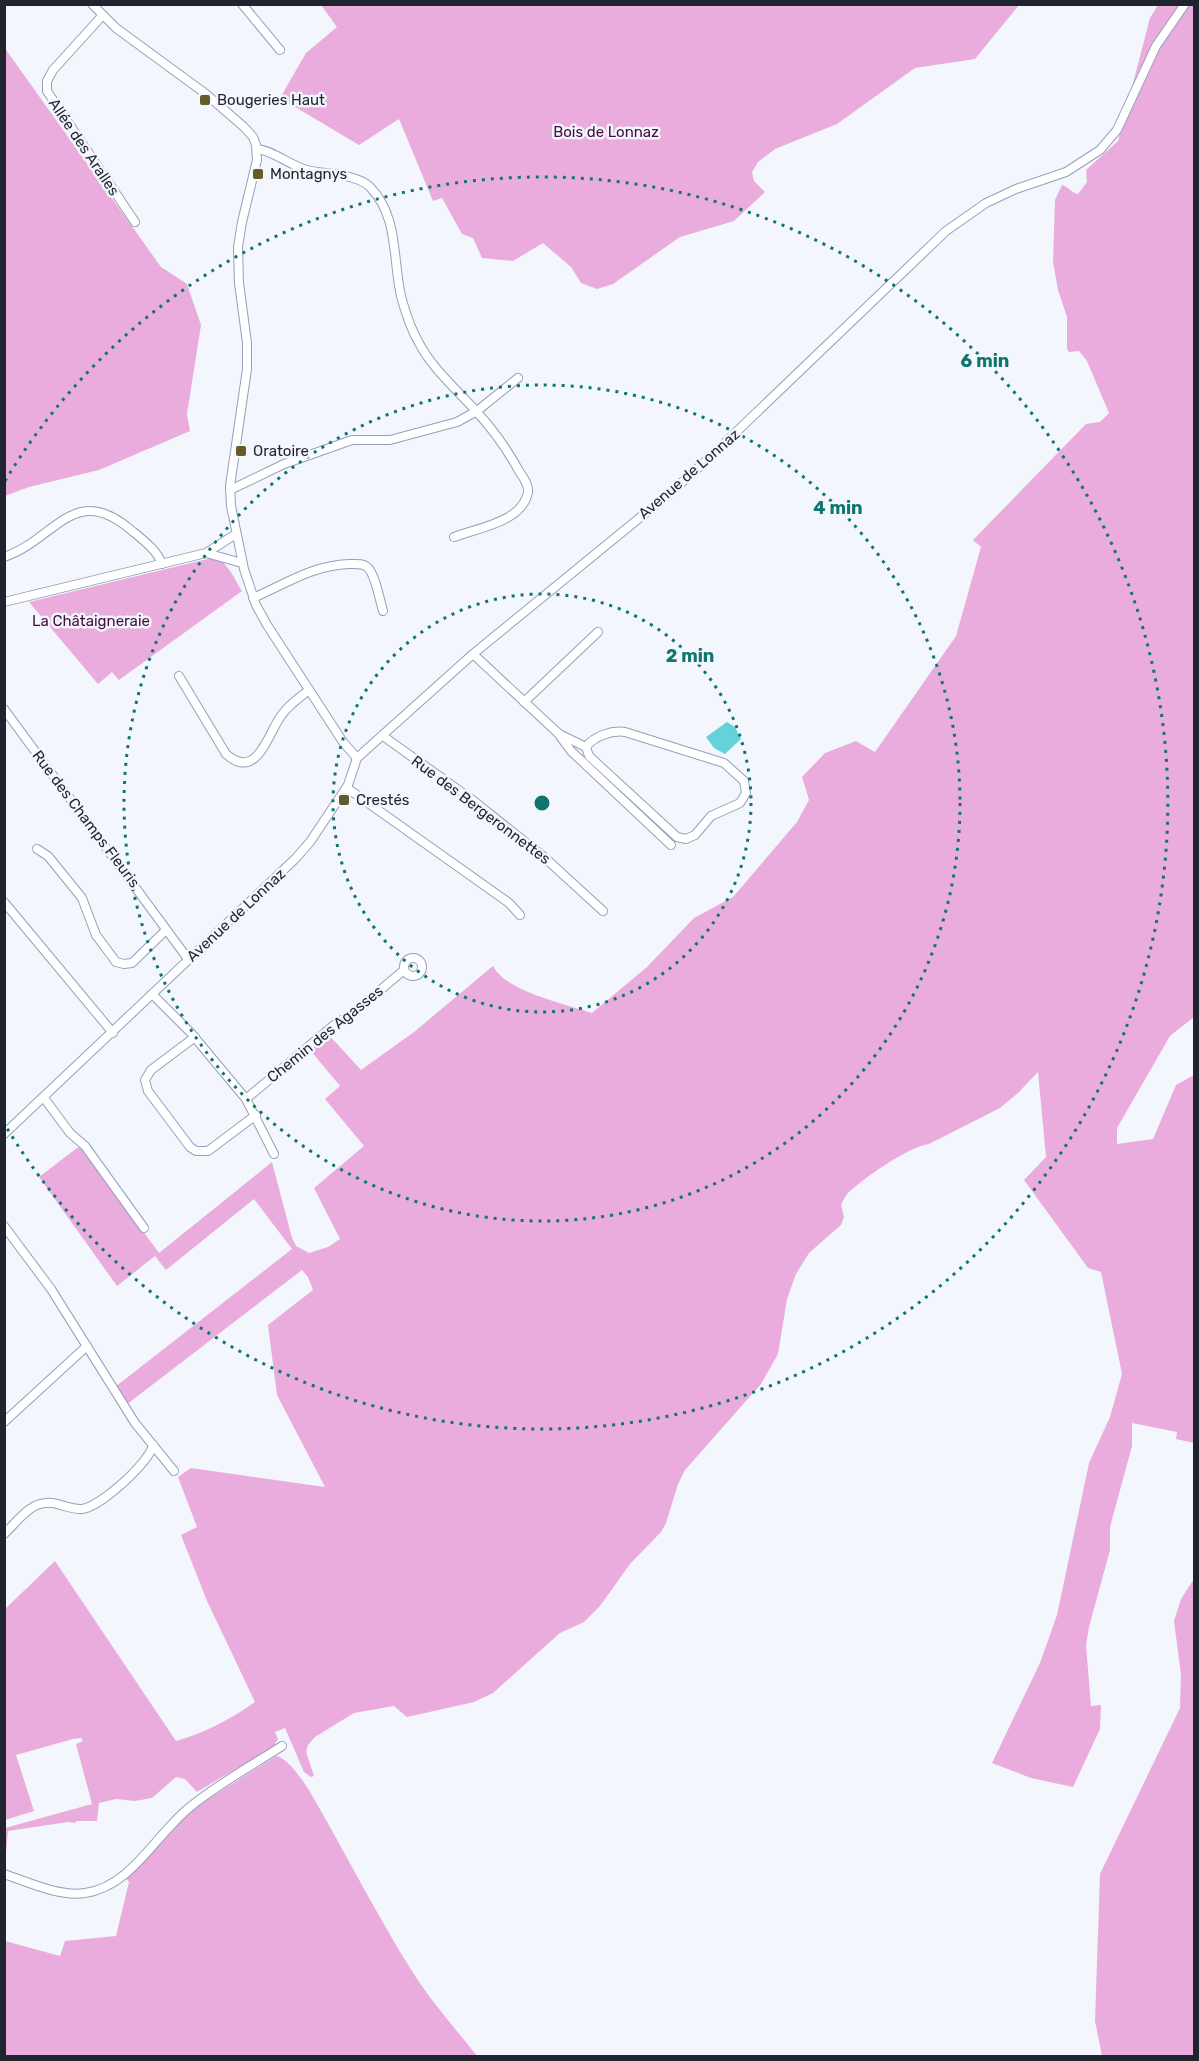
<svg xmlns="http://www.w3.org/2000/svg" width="1199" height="2061" viewBox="0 0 1199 2061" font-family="Rubik,sans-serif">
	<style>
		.green { fill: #eaacdc }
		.water { fill: #63d3d9 }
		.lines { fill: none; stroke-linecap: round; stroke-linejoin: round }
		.minor-casing { stroke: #94a0bb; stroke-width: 10 }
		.minor { stroke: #fff; stroke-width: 8 }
		.ring { fill: none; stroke: #0f766e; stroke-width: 3; stroke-dasharray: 3 6 }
		.poi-dot { fill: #635b28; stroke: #f3f6fc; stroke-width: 2 }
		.labels { text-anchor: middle; stroke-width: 5; stroke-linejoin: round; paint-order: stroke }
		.poi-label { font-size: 15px; fill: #1f242e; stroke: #f3f6fc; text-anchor: start }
		.park-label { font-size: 15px; fill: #470d3e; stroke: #f3f6fc }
		.street-label { font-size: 15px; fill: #1f242e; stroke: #f3f6fc }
		.centre { fill: #0f766e; stroke: #f3f6fc; stroke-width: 3 }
		.ring-label { font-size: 18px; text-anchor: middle; font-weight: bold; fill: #0f766e; stroke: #f3f6fc; stroke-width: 5; stroke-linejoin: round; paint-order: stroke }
	</style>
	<rect width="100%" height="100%" fill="#f3f6fc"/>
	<g class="green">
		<path d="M 321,5 L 1019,5 L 975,59 L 915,68 L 837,124 L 775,149 L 758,162 L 752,172 L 754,181 L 765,192 L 734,221 L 680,237 L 613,284 L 597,289 L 581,283 L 571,267 L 543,243 L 513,261 L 482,258 L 473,238 L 462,234 L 442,198 L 433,201 L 399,119 L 359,145 L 280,98 L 306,53 L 337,27 Z"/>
		<path d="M 1158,5 L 1194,5 L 1194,972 L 1193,975 L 1194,975 L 1194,1017 L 1170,1036 L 1117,1128 L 1117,1144 L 1153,1139 L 1176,1085 L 1194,1075 L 1194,1443 L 1176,1439 L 1177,1432 L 1132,1423 L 1132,1446 L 1110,1527 L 1110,1550 L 1089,1627 L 1086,1645 L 1091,1706 L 1101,1705 L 1100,1729 L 1073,1787 L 1031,1778 L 992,1763 L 1040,1663 L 1057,1615 L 1089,1463 L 1110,1417 L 1122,1374 L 1101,1272 L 1088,1268 L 1024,1180 L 1046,1157 L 1038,1072 L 1018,1093 L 1000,1108 L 929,1144 C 908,1147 864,1178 848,1193 C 845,1196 843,1201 841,1205 L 844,1217 L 841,1225 L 809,1253 L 796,1274 L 787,1299 L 778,1354 L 761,1384 L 685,1470 L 678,1484 L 666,1523 L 661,1532 L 630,1564 L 600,1606 L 584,1622 L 560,1633 L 493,1693 L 474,1702 L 407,1717 L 394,1706 L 354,1713 L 315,1737 L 308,1745 L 306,1752 L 314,1776 L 311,1777 L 304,1772 L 285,1728 L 275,1732 L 278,1739 L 274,1746 L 197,1792 L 185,1779 L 176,1777 L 152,1798 L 135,1801 L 116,1799 L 99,1803 L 97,1821 L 76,1821 L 75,1823 L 68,1822 L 8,1831 L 5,1863 L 5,1828 L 92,1804 L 76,1744 L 83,1741 L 81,1738 L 73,1739 L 16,1755 L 34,1811 L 5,1820 L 5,1609 L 55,1561 L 176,1741 C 204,1733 231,1719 255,1702 L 207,1601 L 181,1535 L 197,1527 L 178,1477 L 191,1468 L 325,1487 L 277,1395 L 268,1325 L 313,1290 L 308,1277 L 302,1270 L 126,1405 L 115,1387 L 292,1249 L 254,1199 L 166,1270 L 155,1256 L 117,1286 L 39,1177 L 77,1148 L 81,1147 L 159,1253 L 272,1162 L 292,1238 L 296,1246 L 309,1253 L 328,1247 L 340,1239 L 314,1188 L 364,1146 L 325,1099 L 340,1086 L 310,1050 L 328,1034 L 361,1070 L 414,1032 L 493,966 C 505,991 566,1004 592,1013 L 647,967 L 694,918 L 733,897 L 797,822 L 809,800 L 802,777 L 825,753 L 856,741 L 875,752 L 956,636 L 981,547 L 973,540 L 1086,424 L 1100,422 L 1109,413 L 1087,361 L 1079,351 L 1069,352 L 1067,349 L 1067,317 L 1058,290 L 1053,261 L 1055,200 L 1062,185 C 1068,186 1071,193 1078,194 L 1087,182 L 1086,170 L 1118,141 L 1150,18 Z"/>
		<path d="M 4,47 L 161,267 L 187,284 L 201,325 L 187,414 L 190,431 L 99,470 L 29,487 L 5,496 Z"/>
		<path d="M 212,558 C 228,560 234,579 242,591 L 119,680 L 112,672 L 98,684 L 29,602 Z"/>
		<path d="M 1194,1579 L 1194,2056 L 1102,2056 L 1095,2021 L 1100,1874 L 1180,1708 L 1181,1675 L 1174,1621 L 1181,1599 Z"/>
		<path d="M 276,1756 C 290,1758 310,1791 317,1804 C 348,1858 377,1915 410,1968 C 429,1999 455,2028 477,2056 L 5,2056 L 5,1941 L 60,1956 L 65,1941 L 116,1936 L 129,1882 L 123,1875 L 175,1820 Z"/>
	</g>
	<path class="water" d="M 727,722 L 735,727 L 741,739 L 725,754 L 714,748 L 706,737 Z"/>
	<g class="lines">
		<g class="minor-casing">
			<g id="minor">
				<path d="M 92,4 L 116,28 L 206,94 L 244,127 L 253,137 L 256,145 L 257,160 L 242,222 L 238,247 L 239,283 L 247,343 L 247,369 L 230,486 L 231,506 L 244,569 L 256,605 L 267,625 L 343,742 L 357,758"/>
				<path d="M 242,4 L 280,50"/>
				<path d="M 102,16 L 53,70 L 47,81 L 47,91 L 135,222"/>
				<path d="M 257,149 C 272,150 291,166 307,170 C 326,175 357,173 371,188 C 400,219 392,263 402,300 C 406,314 412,331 419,343 C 432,368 455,388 474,409 C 492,428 507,449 519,471 C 523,477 529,485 528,492 C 523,522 477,528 454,537"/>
				<path d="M 230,490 L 284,464 L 352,440 L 390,440 L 457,422 L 477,411 L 518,378"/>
				<path d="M 206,553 L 242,563"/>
				<path d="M 4,557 C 55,540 74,481 131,530 C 142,539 157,550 162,564"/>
				<path d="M 253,598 C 288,583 310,566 349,564 C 355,564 363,563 367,567 C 375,573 380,601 383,611"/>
				<path d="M 4,602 L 206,553 L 236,534"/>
				<path d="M 473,654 L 559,734 L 586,747 L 589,756 L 677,837 L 686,839 L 695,835 L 711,816 L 740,803 L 746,793 L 744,781 L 724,763 L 625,732 C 612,730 594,736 586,747"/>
				<path d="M 179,676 L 226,754 C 257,782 268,733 281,716 C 288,705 299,698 309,690"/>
				<path d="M 524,702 L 598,632"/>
				<path d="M 4,709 L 188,959"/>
				<path d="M 383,736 L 471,799 L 544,857 L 603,911"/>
				<path d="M 560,736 L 571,751 L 671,845"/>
				<path d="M 347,788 L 509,903 L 520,915"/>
				<path d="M 37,849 L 48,856 L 82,898 L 96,935 L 116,962 L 124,964 L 132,963 L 166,930"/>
				<path d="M 4,902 L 113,1033"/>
				<circle cx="413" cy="967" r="9"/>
				<path d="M 152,994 L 191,1033 L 246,1099 L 274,1154"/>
				<path d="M 195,1037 L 151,1070 L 145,1080 L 148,1091 L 190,1147 L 196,1151 L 208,1151 L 256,1115"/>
				<path d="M 44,1098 L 70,1133 L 85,1146 L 144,1228"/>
				<path d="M 246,1099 L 334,1025 L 352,1014 L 404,970"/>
				<path d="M 4,1134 L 295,859 L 310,842 L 348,785 L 357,758 L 473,654 L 670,493 L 708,459 L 946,231 L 986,203 L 1016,189 L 1066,172 L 1100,150 L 1117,130 L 1156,46 L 1185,4"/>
				<path d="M 4,1226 L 51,1289 L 135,1423 L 174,1471"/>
				<path d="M 4,1422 L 87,1346"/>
				<path d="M 4,1534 C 15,1524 26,1508 40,1504 C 55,1499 67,1510 82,1509 C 100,1507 149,1463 153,1445"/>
				<path d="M 4,1874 C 28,1882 59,1897 85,1893 C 131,1887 156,1834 190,1807 C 218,1784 251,1766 282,1746"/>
			</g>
		</g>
		<use href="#minor" class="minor"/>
	</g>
	<g class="ring">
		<circle cx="542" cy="803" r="209"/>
		<circle cx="542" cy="803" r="418"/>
		<path d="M5 481A626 626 0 1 1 5 1125"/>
	</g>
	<g class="poi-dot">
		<rect x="199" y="94" width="12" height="12" rx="3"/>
		<rect x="252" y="168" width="12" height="12" rx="3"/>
		<rect x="235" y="445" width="12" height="12" rx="3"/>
		<rect x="338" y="794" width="12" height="12" rx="3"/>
	</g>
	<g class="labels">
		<g class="poi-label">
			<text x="217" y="105">Bougeries Haut</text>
			<text x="270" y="179">Montagnys</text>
			<text x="253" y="456">Oratoire</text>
			<text x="356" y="805">Crestés</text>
		</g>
		<g class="park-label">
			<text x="606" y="137">Bois de Lonnaz</text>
			<text x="91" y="626">La Châtaigneraie</text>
		</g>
		<g class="street-label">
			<text transform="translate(84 147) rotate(56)" y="5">Allée des Aralles</text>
			<text transform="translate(689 474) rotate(-41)" y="5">Avenue de Lonnaz</text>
			<text transform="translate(481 810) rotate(37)" y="5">Rue des Bergeronnettes</text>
			<text transform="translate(86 819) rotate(53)" y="5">Rue des Champs Fleuris</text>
			<text transform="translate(236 915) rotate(-43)" y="5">Avenue de Lonnaz</text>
			<text transform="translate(325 1034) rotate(-39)" y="5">Chemin des Agasses</text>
		</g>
	</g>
	<circle cx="542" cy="803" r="9" class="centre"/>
	<g class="ring-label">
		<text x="985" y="367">6 min</text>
		<text x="838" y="514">4 min</text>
		<text x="690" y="662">2 min</text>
	</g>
	<rect width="1199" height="2061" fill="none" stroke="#1f242e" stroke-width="12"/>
</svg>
